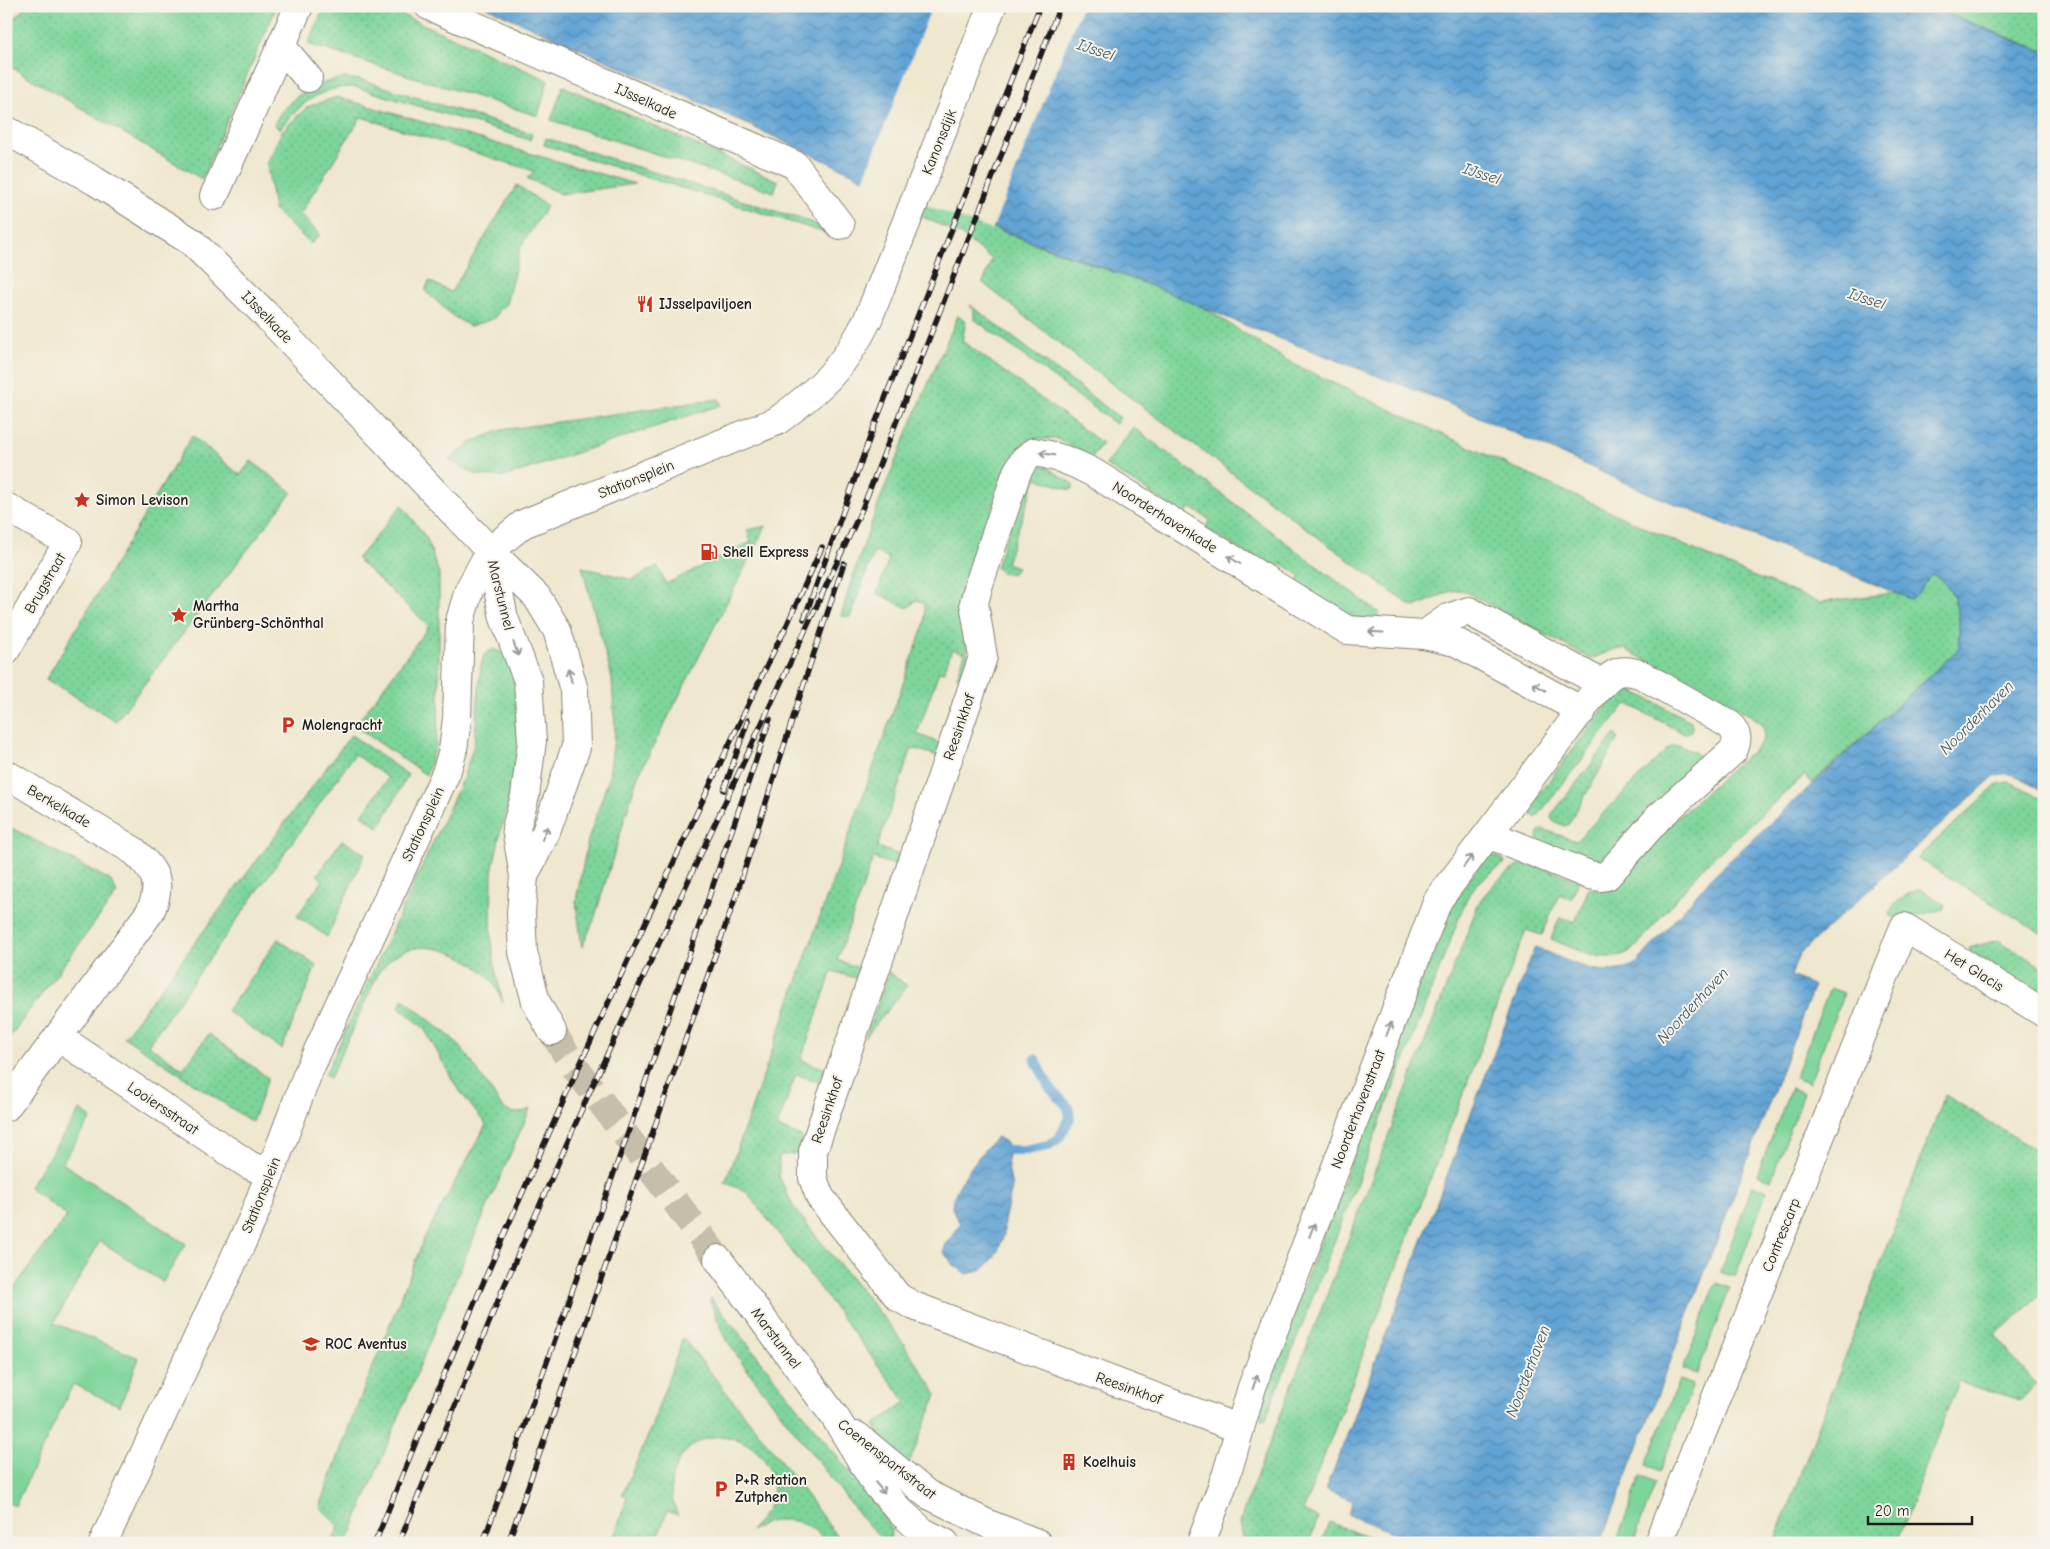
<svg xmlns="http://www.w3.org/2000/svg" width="2050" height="1549" viewBox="0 0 2050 1549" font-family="'Comic Neue',sans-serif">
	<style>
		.grass { fill: url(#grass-dots); stroke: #4c785a }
		.garden { fill: #7dd599; stroke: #4c785a }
		.water { fill: url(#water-waves); stroke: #3e6078 }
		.pier { fill: #efe7ce }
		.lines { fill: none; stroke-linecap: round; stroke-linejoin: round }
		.stream { stroke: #60a3d4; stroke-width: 10 }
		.minor-tunnel { stroke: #c5beaa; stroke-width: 28; stroke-dasharray: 28 14; stroke-linecap: butt }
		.minor-casing { stroke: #868275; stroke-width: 30 }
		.minor { stroke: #fff; stroke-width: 28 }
		.rail-casing { stroke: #1c1c1c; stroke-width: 5.5 }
		.rail { stroke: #f7f3e8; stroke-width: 4; stroke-dasharray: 11; stroke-linecap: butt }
		.oneway { stroke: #999 }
		.labels { text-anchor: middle; stroke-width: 4; stroke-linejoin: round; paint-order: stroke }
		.street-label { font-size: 15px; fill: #1c1c1c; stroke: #f7f3e8 }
		.poi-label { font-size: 15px; font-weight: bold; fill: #1c1c1c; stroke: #f7f3e8; text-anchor: start }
		.water-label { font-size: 16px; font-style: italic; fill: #3b596f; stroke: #f7f3e8 }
	</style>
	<defs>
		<pattern id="grass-dots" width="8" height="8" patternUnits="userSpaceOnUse" patternTransform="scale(1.25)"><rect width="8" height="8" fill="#7dd599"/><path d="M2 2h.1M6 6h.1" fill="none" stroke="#6bb683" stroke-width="1.8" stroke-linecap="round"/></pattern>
		<pattern id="water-waves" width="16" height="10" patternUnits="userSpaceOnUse" patternTransform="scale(1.25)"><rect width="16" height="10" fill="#60a3d4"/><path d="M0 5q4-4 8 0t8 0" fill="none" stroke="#4e84ab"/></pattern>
	</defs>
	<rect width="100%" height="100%" fill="#f7f3e8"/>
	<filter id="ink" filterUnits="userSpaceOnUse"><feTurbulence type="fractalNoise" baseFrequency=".02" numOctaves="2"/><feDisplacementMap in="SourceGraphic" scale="10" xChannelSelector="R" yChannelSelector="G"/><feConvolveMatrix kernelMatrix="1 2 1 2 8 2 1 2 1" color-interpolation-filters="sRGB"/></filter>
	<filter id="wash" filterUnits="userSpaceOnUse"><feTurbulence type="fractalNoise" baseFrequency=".0096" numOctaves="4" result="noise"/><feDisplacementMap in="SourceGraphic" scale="20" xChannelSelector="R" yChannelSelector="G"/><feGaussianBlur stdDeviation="1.12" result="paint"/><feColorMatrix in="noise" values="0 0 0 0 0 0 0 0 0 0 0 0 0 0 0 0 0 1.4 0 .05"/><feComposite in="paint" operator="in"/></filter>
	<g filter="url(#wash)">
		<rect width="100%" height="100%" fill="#efe7ce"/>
		<g class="grass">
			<path d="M 26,6 L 277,6 L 202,179 L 6,64 L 6,21 L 15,18 Z"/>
			<path d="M 325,6 L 382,6 L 548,80 L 538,116 L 308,44 Z"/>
			<path d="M 1929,6 L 2044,6 L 2044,51 Z"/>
			<path d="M 345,78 L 362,80 L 532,134 L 530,140 L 355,87 C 321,86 300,104 280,129 L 274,125 C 285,97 317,82 345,78 Z"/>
			<path d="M 563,86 L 778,181 L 774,192 L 551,120 Z"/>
			<path d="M 337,97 L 635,184 L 561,194 L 527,178 L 534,171 L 361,117 L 300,214 L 320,234 L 311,244 L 274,210 L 267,164 L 282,131 L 307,107 Z"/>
			<path d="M 546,138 L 832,229 L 829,234 L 544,145 Z"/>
			<path d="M 517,185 L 547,206 L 521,246 L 506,304 L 493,319 L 470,326 L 454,317 L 425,291 L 429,281 L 451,292 Z"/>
			<path d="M 915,193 L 1003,232 L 1160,289 L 1204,308 L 1293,364 L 1536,478 L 1752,576 L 1820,602 L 1895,593 L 1911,599 C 1920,594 1923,582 1932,575 C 1950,577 1959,608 1959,624 C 1960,632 1957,640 1961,647 L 1812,783 L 1805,775 L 1704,866 L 1635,948 C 1608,968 1578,950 1551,939 L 1560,917 L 1575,922 L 1589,888 L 1609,891 L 1620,884 L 1665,829 L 1761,743 C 1765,735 1765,730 1761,722 L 1713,693 L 1710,696 L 1625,649 L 1615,649 L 1591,659 L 1462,590 L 1451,591 L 1415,607 L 1408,604 L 1088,366 L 983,283 L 992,259 L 961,235 L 908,210 Z"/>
			<path d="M 970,305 L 1120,418 L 1116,424 L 974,319 L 974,312 Z"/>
			<path d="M 958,316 L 966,321 L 962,341 L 1102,443 L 1091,459 L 1058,439 L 1034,439 L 1009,461 L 960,603 L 960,613 L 969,660 L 965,680 L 957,677 L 965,653 L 952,649 L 944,672 L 939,671 L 917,734 L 942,744 L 938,756 L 912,748 L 877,847 L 902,856 L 898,866 L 873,858 L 837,960 L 862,969 L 858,979 L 832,971 L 801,1060 L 826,1069 L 821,1083 L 796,1074 L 777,1127 L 802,1137 L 798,1153 L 779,1156 L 779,1176 L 793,1206 L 812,1231 L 897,1334 L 937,1394 L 908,1466 L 888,1446 L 874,1425 L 906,1402 L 746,1191 L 725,1183 L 925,622 L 924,603 L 917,600 L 907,608 L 877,593 L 889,558 L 874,552 L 850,617 L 841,616 C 870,513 915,414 958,316 Z"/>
			<path d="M 719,399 L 721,405 L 504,477 L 477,475 L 449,460 L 472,442 L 501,430 Z"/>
			<path d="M 1133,427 L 1379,613 L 1381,620 L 1356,620 L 1296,584 L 1301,576 L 1281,563 L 1276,572 L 1205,528 L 1210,520 L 1190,507 L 1185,515 L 1106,465 Z"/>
			<path d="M 192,436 L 240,475 L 251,461 L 292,492 L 116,721 L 46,679 Z"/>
			<path d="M 1038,466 L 1045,466 L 1073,484 L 1073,488 L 1070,490 L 1036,478 L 1006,563 L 1017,567 C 1014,578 1001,575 996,567 L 1028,473 Z"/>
			<path d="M 402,505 L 427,539 L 439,574 L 439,708 L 436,745 L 426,775 L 355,726 L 429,626 L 357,559 Z"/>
			<path d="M 766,526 L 637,778 L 594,920 L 582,947 L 576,901 L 588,840 L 609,777 L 615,731 L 612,678 L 582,567 L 633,580 L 657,566 L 666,584 L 751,542 L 747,530 Z"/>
			<path d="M 493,649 L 501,652 L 510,662 L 517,690 L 521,741 L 516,783 L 501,829 L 492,872 L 491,934 L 495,968 L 503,1003 C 500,996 497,988 493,982 C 474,958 432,938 402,952 C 392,956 386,964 379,972 L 330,1078 L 325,1075 L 463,778 L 474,745 L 481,666 L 484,655 Z"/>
			<path d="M 1629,689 L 1691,721 L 1692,726 L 1691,731 L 1687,733 L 1681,732 L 1628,704 L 1624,706 L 1536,818 L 1526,811 L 1614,695 Z"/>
			<path d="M 1615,734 L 1618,739 L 1568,825 L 1565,826 L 1553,821 L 1551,818 L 1552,814 Z"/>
			<path d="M 351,735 L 408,775 L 379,828 L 362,815 L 388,778 L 355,754 L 148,1045 L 183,1069 L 209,1034 L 268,1078 L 252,1122 L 124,1037 Z"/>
			<path d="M 1678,745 L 1696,753 L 1702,760 L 1603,866 L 1541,842 L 1537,838 L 1538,833 L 1542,829 L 1576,841 L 1665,751 L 1672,746 Z"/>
			<path d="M 2009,782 L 2044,800 L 2044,935 L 1917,858 L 1998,784 Z"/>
			<path d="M 6,825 L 110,880 L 117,893 L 6,1042 Z"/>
			<path d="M 342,840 L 365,854 L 327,937 L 297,916 L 323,879 L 317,875 Z"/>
			<path d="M 1490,854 L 1504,860 L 1505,863 C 1490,874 1474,883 1466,900 L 1265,1421 L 1261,1420 L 1262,1394 L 1451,901 Z"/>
			<path d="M 1527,863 L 1579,880 L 1571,899 L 1559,894 L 1542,935 L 1526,930 L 1303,1511 L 1318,1518 L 1309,1543 L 1244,1543 L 1240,1523 L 1244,1509 L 1479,902 C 1491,886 1509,868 1527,863 Z"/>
			<path d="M 278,939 L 316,966 L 282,1049 L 227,1011 Z"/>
			<path d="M 1998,940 L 2044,968 L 2044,997 L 1970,951 L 1969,948 Z"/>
			<path d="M 889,972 L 907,986 L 865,1038 Z"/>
			<path d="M 403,999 L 452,1038 L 465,1052 L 502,1107 C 511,1115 519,1114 530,1109 L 451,1290 L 347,1543 L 332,1543 L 339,1526 L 320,1507 L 348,1429 L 424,1239 L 486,1125 L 456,1086 L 424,1028 L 399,1007 Z"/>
			<path d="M 1945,1095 L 2044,1155 L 2044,1292 L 1995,1335 L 2036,1384 L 2020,1401 L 1958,1382 L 1896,1543 L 1774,1543 Z"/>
			<path d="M 711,1298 L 880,1510 L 891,1528 L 890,1543 L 887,1543 L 864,1521 L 745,1367 L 726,1339 L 710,1302 Z"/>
			<path d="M 683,1338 L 775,1453 L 842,1543 L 827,1543 C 807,1517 778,1513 751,1531 C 756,1521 768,1513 771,1500 C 775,1485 772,1469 762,1457 C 719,1407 649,1457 678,1515 L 667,1511 L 656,1543 L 612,1543 L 627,1498 L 622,1495 L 648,1436 Z"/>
			<path d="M 1329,1522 L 1382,1543 L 1321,1543 Z"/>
		</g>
		<g class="garden">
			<path d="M 1920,889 L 1945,905 L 1944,909 L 1898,920 L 1889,915 C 1890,905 1910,891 1920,889 Z"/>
			<path d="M 1830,988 L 1844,993 L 1809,1083 L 1795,1078 Z"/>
			<path d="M 1791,1088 L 1804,1093 L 1771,1180 L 1757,1175 Z"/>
			<path d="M 80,1110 L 91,1118 L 62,1163 L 186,1244 L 163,1282 L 100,1241 L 54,1323 L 139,1358 L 120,1406 L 73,1384 L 15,1506 L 6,1502 L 6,1299 L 67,1216 L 29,1187 Z"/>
			<path d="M 1753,1185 L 1767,1191 L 1735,1277 L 1720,1272 Z"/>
			<path d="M 1716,1283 L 1730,1288 L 1697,1374 L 1683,1369 Z"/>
			<path d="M 1679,1380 L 1693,1385 L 1660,1471 L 1646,1465 Z"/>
			<path d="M 1641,1476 L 1656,1482 L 1633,1543 L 1616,1543 Z"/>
		</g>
		<g class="water">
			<path d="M 484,6 L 1927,6 L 2044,52 L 2044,792 C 2029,783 2010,767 1993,777 L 1799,954 L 1791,976 L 1814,986 L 1601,1543 L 1421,1543 L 1348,1515 L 1353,1501 L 1326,1490 L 1535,947 C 1567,960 1604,983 1637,963 L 1713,876 L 1961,647 C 1957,640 1960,632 1959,624 C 1959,608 1950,577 1932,575 C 1923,582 1920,594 1911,599 L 1653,495 L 1438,399 L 1247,326 L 1160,289 L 864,179 L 723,113 Z"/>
			<path d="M 997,1137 L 1005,1142 L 1009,1150 L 1007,1160 L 1012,1188 L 1004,1221 L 1004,1234 L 998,1251 L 989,1264 L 980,1271 L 967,1274 L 955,1266 L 944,1253 C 944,1239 956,1236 960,1223 C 956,1218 953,1212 952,1206 C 952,1189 984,1148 997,1137 Z"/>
		</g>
		<path class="pier" d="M 932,6 L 1082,6 L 992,230 L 863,181 Z"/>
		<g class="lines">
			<path class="stream" d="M 1009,1150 L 1026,1150 L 1049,1145 L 1059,1138 L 1070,1118 L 1068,1107 L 1049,1087 L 1035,1059"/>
		</g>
	</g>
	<g filter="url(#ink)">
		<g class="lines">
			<path class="minor-tunnel" d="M 552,1031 L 571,1062 L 718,1259"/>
			<g class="minor-casing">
				<g id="minor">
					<path d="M 429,6 L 795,165 L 840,225"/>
					<path d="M 281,46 L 308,78"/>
					<path d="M 6,130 L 95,181 L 192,242 L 265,314 L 490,551 L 537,597 L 557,630 L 574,690 L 576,747 L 546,832 L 524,876"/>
					<path d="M 214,196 L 299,6"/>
					<path d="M 6,507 L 68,542 L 6,650"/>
					<path d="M 490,551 L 504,618 L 528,681 L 532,741 L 525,796 L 516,828 L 524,876 L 521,913 L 523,952 L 536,1002 L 552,1031"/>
					<path d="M 1424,635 L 1448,618 L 1469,611 L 1603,684"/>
					<path d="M 6,774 L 134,851 C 156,871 163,883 150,912 L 6,1107"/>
					<path d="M 58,1037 L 249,1165 L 270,1174"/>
					<path d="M 718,1259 L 835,1417 L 875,1483 L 902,1513 L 923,1532 L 945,1543"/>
					<path d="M 1240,1429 L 914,1306 L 898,1297 L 820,1197 L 813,1178 L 813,1151 L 983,657 L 974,603 L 979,584 L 1017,472 L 1024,460 L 1034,452 C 1056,455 1073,462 1092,472 L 1347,630 L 1424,635 L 1456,642 L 1582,711"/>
					<path d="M 857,1436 L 927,1494 L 988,1524 L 1037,1543"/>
					<path d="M 103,1543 L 253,1218 L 309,1070 L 446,773 L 453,750 L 457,719 L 460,621 L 469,590 L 490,551 L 523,524 L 777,421 C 820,389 844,368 868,319 L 992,6"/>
					<path d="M 1201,1543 L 1227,1473 L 1252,1387 L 1438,900 C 1480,844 1523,788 1565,732 C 1577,717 1599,682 1614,674 C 1622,669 1632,672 1640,674 L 1730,725 C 1738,735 1738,740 1733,751 L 1659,817 L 1607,876 L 1601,877 L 1589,875 L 1488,834"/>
					<path d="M 1658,1543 L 1904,927 L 2044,1013"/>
				</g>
			</g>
			<use href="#minor" class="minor"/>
			<g class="rail-casing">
				<g id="rail">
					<path d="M 804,619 L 873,429 L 1040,6"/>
					<path d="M 781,638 L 822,547"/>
					<path d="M 724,790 L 748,720"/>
					<path d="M 375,1543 C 498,1234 639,932 783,632"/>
					<path d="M 399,1543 L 502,1291 L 589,1093 L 862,509 L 1060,6"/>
					<path d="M 483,1543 L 629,1130 L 770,719"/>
					<path d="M 508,1543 L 737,893 L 808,671 L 844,563"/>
				</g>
			</g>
			<use href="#rail" class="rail"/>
		</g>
		<defs><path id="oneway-shaft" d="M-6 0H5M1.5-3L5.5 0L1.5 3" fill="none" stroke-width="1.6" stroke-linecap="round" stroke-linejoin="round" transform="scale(1.25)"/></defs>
		<g class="oneway">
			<use href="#oneway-shaft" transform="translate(1047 454) rotate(-170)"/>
			<use href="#oneway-shaft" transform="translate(1234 560) rotate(-148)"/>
			<use href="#oneway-shaft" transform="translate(1376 632) rotate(-177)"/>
			<use href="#oneway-shaft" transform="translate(516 649) rotate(69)"/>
			<use href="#oneway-shaft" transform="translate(570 676) rotate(-106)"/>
			<use href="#oneway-shaft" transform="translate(1539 687) rotate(-151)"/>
			<use href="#oneway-shaft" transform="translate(545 833) rotate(-66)"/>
			<use href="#oneway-shaft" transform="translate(1468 861) rotate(-53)"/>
			<use href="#oneway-shaft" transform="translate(1389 1029) rotate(-69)"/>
			<use href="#oneway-shaft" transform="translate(1312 1230) rotate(-69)"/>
			<use href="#oneway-shaft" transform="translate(1255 1382) rotate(-70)"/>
			<use href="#oneway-shaft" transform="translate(880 1488) rotate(50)"/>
		</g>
	</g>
	<defs>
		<g id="restaurant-bare" transform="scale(1.35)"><path d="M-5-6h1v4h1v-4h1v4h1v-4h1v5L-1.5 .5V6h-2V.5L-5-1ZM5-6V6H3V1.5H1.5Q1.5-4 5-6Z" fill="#c8321e" stroke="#f7f3e8" stroke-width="2.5" paint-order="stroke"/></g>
		<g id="sight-bare" transform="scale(1.35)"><path d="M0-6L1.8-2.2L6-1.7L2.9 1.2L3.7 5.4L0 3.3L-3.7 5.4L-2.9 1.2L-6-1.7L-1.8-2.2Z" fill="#c8321e" stroke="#f7f3e8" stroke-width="2.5" paint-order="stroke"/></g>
		<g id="fuel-bare" transform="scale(1.35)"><path d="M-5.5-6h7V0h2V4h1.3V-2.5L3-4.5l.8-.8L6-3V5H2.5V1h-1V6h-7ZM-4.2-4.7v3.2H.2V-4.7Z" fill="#c8321e" stroke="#f7f3e8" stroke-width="2.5" paint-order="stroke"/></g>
		<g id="parking-bare" transform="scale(1.35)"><path d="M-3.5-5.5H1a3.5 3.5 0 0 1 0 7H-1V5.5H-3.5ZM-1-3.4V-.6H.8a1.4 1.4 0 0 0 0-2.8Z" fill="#c8321e" stroke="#f7f3e8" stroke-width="2.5" paint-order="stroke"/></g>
		<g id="university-bare" transform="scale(1.35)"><path d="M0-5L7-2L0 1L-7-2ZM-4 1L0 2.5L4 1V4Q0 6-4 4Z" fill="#c8321e" stroke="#f7f3e8" stroke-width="2.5" paint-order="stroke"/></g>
		<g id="building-bare" transform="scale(1.35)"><path d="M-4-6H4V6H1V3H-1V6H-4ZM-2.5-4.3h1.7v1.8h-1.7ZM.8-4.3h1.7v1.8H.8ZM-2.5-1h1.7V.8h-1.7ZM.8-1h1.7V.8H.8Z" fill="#c8321e" stroke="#f7f3e8" stroke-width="2.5" paint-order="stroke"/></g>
	</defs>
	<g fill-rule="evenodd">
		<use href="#restaurant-bare" x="645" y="304"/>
		<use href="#sight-bare" x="82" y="500"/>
		<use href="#fuel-bare" x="709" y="552"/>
		<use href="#sight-bare" x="179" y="615"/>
		<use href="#parking-bare" x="288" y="725"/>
		<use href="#university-bare" x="311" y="1344"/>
		<use href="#building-bare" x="1069" y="1462"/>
		<use href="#parking-bare" x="721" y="1489"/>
	</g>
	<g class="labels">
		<g class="street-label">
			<text transform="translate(646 101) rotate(24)" y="5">IJsselkade</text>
			<text transform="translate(939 142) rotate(-68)" y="5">Kanonsdijk</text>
			<text transform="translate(267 317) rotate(46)" y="5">IJsselkade</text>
			<text transform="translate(636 479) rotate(-22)" y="5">Stationsplein</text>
			<text transform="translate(1165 517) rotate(32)" y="5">Noorderhavenkade</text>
			<text transform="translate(45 583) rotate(-60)" y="5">Brugstraat</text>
			<text transform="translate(501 595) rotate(76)" y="5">Marstunnel</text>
			<text transform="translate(959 727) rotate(-71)" y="5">Reesinkhof</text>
			<text transform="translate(59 806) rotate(30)" y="5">Berkelkade</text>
			<text transform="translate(423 824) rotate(-65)" y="5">Stationsplein</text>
			<text transform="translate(1974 970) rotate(32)" y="5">Het Glacis</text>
			<text transform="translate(163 1108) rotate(34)" y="5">Looiersstraat</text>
			<text transform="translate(1358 1109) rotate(-69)" y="5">Noorderhavenstraat</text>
			<text transform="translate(827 1110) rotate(-71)" y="5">Reesinkhof</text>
			<text transform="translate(261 1195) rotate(-68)" y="5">Stationsplein</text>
			<text transform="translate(1781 1235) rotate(-68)" y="5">Contrescarp</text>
			<text transform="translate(776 1338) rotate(53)" y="5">Marstunnel</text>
			<text transform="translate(1129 1388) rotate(20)" y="5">Reesinkhof</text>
			<text transform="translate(887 1459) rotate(38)" y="5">Coenensparkstraat</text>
		</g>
		<g class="poi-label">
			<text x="659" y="309">IJsselpaviljoen</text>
			<text x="96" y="505">Simon Levison</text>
			<text x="723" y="557">Shell Express</text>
			<text x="193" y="611">Martha<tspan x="193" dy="17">Grünberg-Schönthal</tspan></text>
			<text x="302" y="730">Molengracht</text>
			<text x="325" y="1349">ROC Aventus</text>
			<text x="1083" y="1467">Koelhuis</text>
			<text x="735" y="1485">P+R station<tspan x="735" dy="17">Zutphen</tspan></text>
		</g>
		<g class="water-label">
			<text transform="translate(1096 49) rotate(18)" y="6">IJssel</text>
			<text transform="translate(1482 173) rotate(18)" y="6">IJssel</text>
			<text transform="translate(1867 298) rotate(18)" y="6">IJssel</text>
			<text transform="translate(1976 717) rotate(-45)" y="6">Noorderhaven</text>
			<text transform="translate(1692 1005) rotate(-47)" y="6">Noorderhaven</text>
			<text transform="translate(1527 1371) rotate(-69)" y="6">Noorderhaven</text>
		</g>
	</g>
	<rect width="2050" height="1549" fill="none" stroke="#f7f3e8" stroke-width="25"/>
	<path d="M1868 1516v8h104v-8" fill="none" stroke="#1c1c1c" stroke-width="2.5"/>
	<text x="1875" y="1516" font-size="15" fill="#1c1c1c" stroke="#f7f3e8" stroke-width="4" paint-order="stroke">20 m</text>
</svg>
